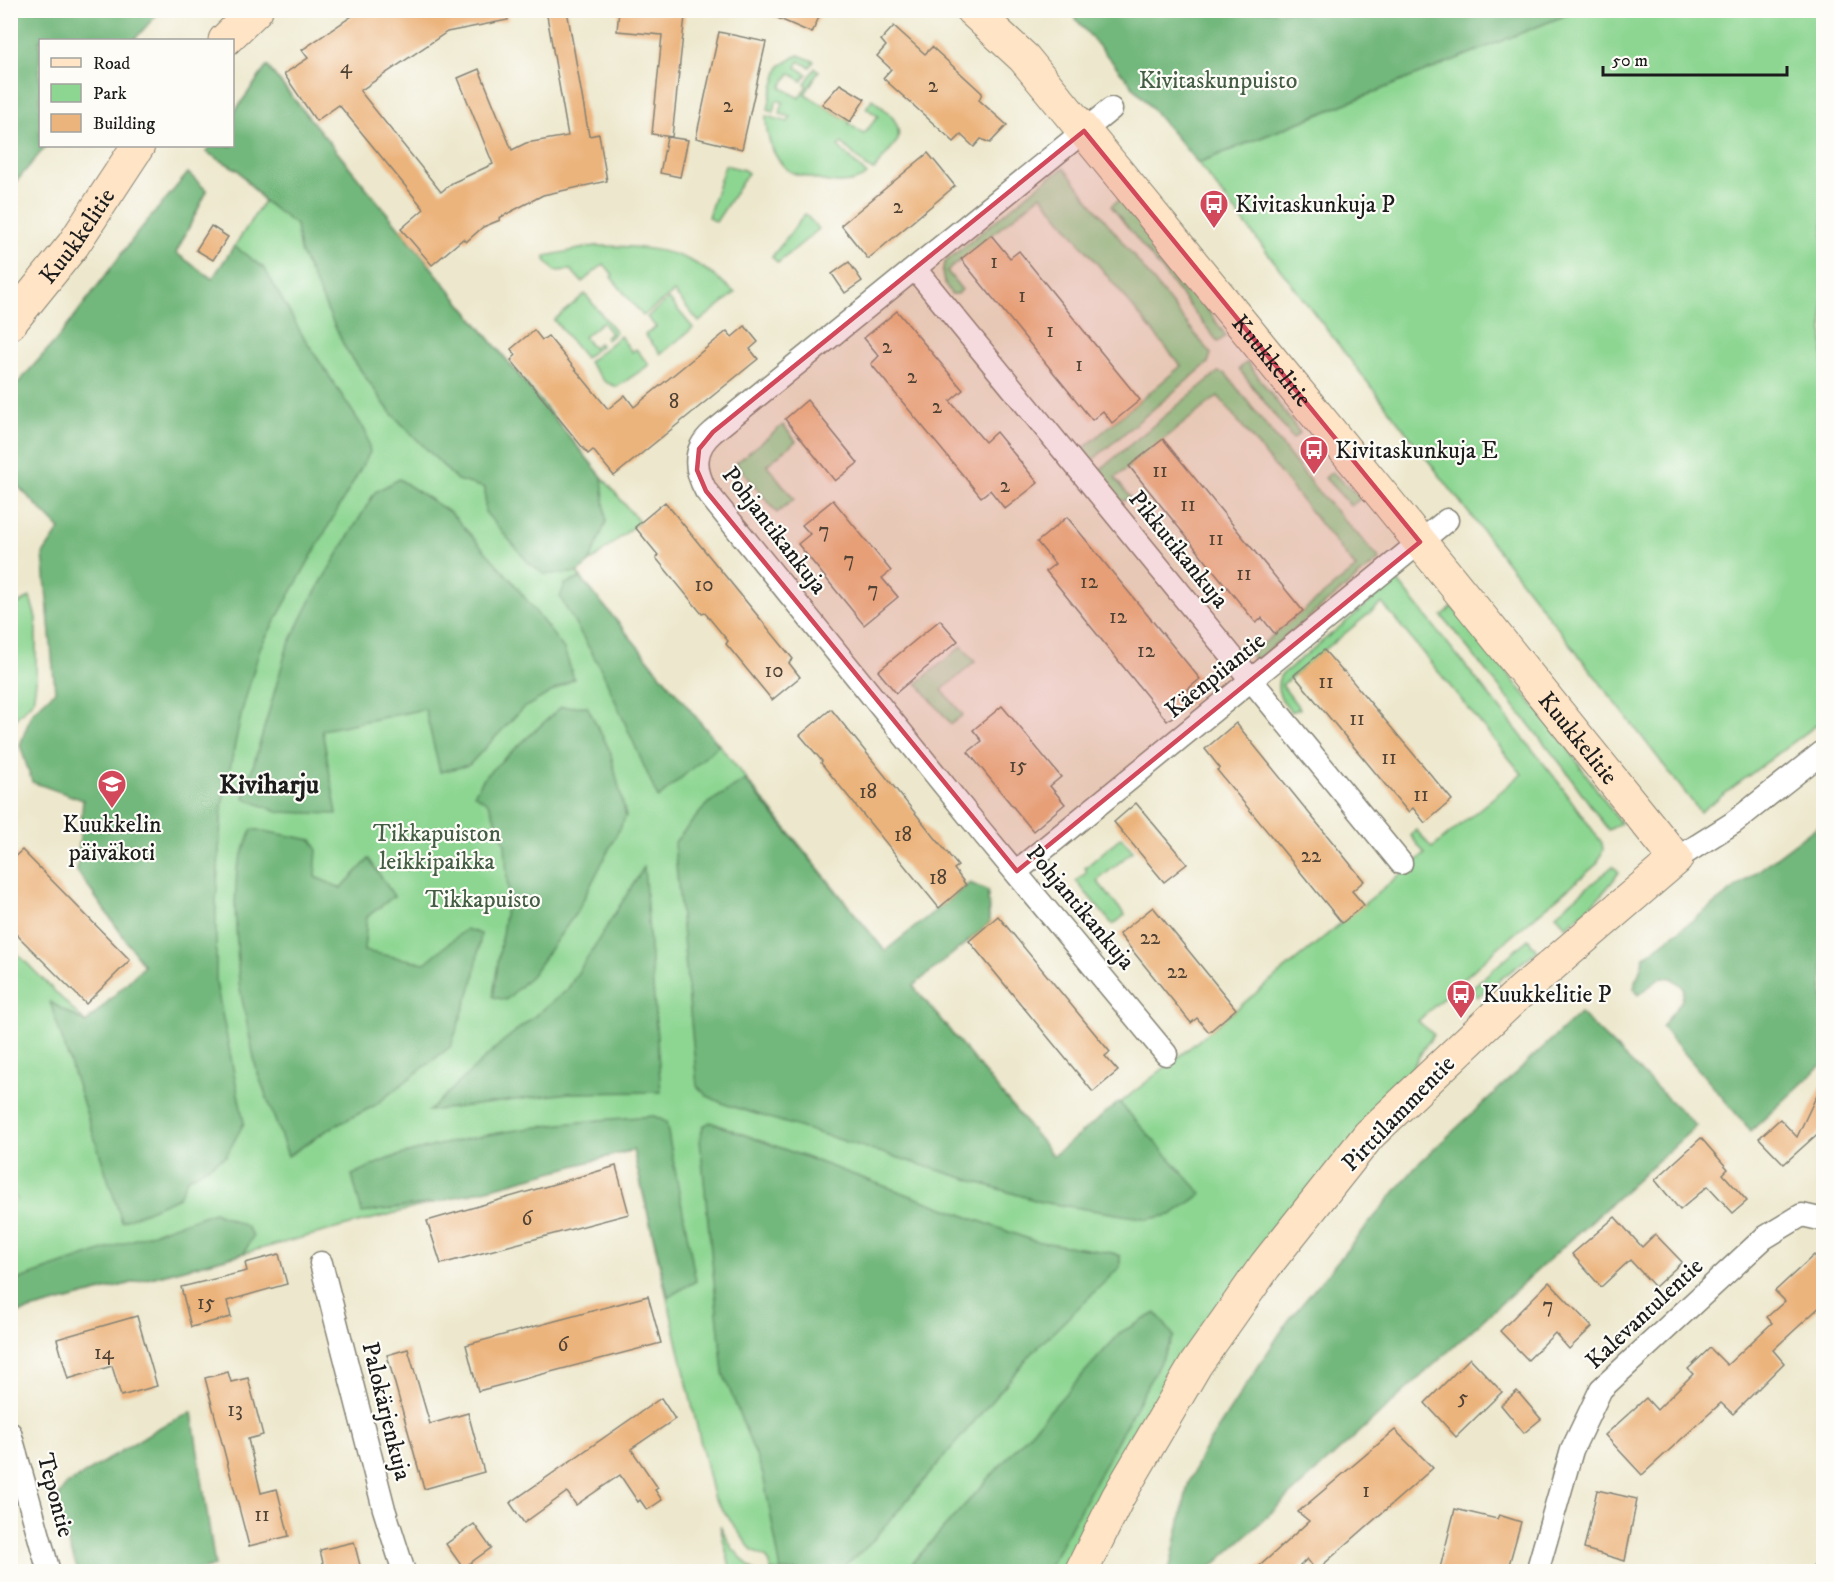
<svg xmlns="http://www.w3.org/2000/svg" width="1834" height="1582" viewBox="0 0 1834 1582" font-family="'IM FELL DW Pica',serif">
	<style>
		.green { fill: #8dd692; stroke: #547957; stroke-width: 1.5 }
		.forest { fill: #72b77c; stroke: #476a4c; stroke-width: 1.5 }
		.building { fill: #ecb47d }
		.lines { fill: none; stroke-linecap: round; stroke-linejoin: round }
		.street-casing { stroke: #848274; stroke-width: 25 }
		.secondary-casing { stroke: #848274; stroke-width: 35 }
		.street { stroke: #fff; stroke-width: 22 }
		.secondary { stroke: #ffe4c6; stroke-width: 33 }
		.marked { fill: #d1495b; fill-opacity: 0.2; stroke: #d1495b; stroke-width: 4.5; stroke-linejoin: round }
		.labels { text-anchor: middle; stroke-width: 4.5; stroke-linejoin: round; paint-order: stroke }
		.number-label { font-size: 21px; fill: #504234 }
		.park-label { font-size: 24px; fill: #445d45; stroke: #fdfcf7 }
		.poi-label { font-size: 24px; fill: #1c1c1c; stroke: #fdfcf7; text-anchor: start }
		.street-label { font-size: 24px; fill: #1c1c1c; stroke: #fdfcf7 }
		.quarter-label { font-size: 27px; font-weight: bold; fill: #1c1c1c; stroke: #fdfcf7 }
	</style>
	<rect width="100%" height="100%" fill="#fdfcf7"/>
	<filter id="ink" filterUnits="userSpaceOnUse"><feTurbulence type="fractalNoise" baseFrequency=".0167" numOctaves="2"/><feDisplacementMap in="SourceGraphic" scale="12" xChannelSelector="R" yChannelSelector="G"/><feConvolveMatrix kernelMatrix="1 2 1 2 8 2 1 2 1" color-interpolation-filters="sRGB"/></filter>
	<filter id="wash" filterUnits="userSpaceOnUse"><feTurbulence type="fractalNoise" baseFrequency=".008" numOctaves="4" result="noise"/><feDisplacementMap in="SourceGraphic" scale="24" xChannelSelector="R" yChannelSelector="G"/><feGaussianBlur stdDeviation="1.35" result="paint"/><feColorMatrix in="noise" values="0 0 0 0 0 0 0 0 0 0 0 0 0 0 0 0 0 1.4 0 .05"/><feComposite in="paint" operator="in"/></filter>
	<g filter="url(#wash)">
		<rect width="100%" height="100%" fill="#ede8cd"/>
		<g class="green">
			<path d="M 1576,11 L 1823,11 L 1823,720 L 1700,812 L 1198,163 Z"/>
			<path d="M 798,55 L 814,61 L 810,67 L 799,61 L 796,67 L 807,74 L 802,81 L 790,73 L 781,87 L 799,98 L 807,86 L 805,84 L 815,68 L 819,71 L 805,94 L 850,122 L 849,124 L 864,134 L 878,116 L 866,108 L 872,99 C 885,110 902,120 898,140 L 874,170 L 868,168 L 842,143 L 838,146 L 867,175 C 849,188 825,183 805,176 C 800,175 792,174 788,170 C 772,157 766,136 766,116 L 788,122 L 791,117 L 780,114 L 783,102 L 777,100 L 773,112 L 768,110 L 771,94 L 780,66 Z"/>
			<path d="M 267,66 L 639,522 L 577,573 L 719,745 L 885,951 L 970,883 L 988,891 L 989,924 L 913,986 L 1053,1156 L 1188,1049 L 1425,854 L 1411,836 L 1416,830 L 1432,848 L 1522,774 L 1382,603 L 1282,685 L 1300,709 L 1291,712 C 1282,701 1274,691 1280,676 L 1397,580 L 1556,779 L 1602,843 L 1603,850 L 1597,864 L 1494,951 L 1418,1021 L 1434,1035 L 1425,1046 L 1407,1077 L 1066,1571 L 771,1571 L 767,1558 L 752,1551 L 713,1496 L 633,1150 L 11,1315 L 11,1205 L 17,1199 L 10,1192 L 10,946 L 86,1023 L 196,916 L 230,701 L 11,479 L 11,391 L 59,337 L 139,231 L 188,173 L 207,191 L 176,253 L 213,279 L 264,201 L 238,170 L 206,152 L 210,146 L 232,146 L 233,114 Z"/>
			<path d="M 725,165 L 744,170 L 748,173 L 716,222 L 708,217 Z"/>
			<path d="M 1064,168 L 1211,354 L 1208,363 L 1089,463 L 1079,452 L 1181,366 L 1041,195 L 947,271 L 962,290 L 957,294 L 951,294 C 944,283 939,274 945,262 L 1044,181 Z"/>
			<path d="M 1121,198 L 1180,271 L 1226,336 L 1218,342 L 1111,206 Z"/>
			<path d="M 805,214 L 819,229 L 778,263 L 772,257 Z"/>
			<path d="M 595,246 C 625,246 666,247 693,262 C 708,270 722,281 735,293 L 699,322 L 674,292 L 643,316 L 611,277 L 613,275 L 604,264 L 582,282 L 571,270 L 555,271 L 545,260 L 545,256 Z"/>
			<path d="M 585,294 L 616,332 L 607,340 L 605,338 L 611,333 L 602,322 L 584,337 L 593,348 L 599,343 L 601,345 L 585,358 L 554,320 Z"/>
			<path d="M 669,299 L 693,328 L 661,354 L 645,335 L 656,327 L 647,317 Z"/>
			<path d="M 620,336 L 632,352 L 636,349 L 649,365 L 617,387 L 605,382 L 588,362 Z"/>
			<path d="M 1247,362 L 1300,433 L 1293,439 L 1239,369 Z"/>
			<path d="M 1218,372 L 1226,374 L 1315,488 L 1380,559 L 1259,658 L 1251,658 L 1254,651 L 1356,568 L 1218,396 L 1115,478 L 1130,497 L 1124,501 L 1119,500 L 1096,473 Z"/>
			<path d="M 783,425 L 796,441 L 767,465 L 794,499 L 777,513 L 736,463 Z"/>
			<path d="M 1332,472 L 1361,498 L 1351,506 L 1325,478 Z"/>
			<path d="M 30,597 L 36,618 L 36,682 L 33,701 L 17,717 L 11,727 L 11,608 Z"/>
			<path d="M 1453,606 L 1564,743 L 1621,824 L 1608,830 L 1564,768 L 1442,616 Z"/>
			<path d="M 962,646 L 975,662 L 942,690 L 963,715 L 951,724 L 917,683 Z"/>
			<path d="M 1121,837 L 1133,851 L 1097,881 L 1125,915 L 1113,925 L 1076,881 L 1087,872 L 1085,868 Z"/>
			<path d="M 1613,866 L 1619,872 C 1604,895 1586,910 1566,927 L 1556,914 Z"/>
			<path d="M 1528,939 L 1537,951 L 1477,997 L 1472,991 L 1475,985 Z"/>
			<path d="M 720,1526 L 733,1549 L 754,1571 L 731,1571 Z"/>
		</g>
		<g class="forest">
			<path d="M 11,10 L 160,11 L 134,40 L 40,40 L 40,146 L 46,146 L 11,188 Z"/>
			<path d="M 1069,11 L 1576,11 L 1198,163 Z"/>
			<path d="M 267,66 L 602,477 L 606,522 L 589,563 L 577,573 L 544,574 L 529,563 L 485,512 L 485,488 L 457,480 L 390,412 L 345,348 L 300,251 L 296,225 L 264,201 L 238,170 L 206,152 L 210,146 L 232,146 L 233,114 Z"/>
			<path d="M 188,173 L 207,191 L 176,253 L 212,279 L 234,246 L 264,268 L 303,336 L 366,432 L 370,452 L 260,648 L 242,711 L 222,806 L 216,902 L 216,983 L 244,1123 L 226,1156 L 187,1179 L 179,1197 L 122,1222 L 50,1002 L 86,1023 L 144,966 L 77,871 L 83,800 L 32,782 L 20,745 L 32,713 L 55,691 L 43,554 L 60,529 L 11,479 L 11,391 L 59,337 L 139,231 Z"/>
			<path d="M 399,479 L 451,513 L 513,582 L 564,649 L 574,679 L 522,709 L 469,765 L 440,772 L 425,709 L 322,730 L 337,814 L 278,812 L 244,798 L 287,648 L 314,594 L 375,492 Z"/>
			<path d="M 581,578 L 719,745 L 658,798 L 602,671 L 560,597 L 565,584 Z"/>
			<path d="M 587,706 L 610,751 L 626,816 L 578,910 L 532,975 L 506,1000 L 493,997 L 508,893 L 505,844 L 489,804 L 474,794 L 486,775 L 561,707 Z"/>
			<path d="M 745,780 L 885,951 L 970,883 L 988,891 L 989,924 L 913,986 L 1053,1156 L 1119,1102 L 1202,1194 L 1171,1215 L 1148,1219 L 1041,1202 L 724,1104 L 707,1096 L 697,1086 L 674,843 L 708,803 Z"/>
			<path d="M 1823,822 L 1823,1064 L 1751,1131 L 1662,1027 L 1682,1000 L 1684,988 L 1672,978 L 1662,977 L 1638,995 L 1634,988 L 1644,957 Z"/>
			<path d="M 252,829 L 312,840 L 317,849 L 315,877 L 341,888 L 369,859 L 394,896 L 367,917 L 364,951 L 425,963 L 466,929 L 481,934 L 474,979 L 451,1046 L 374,1106 L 329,1129 L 288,1156 L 256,1068 L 239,984 L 235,906 L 237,868 Z"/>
			<path d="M 644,867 L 661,1092 L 569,1093 L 429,1111 L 501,1043 L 567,990 Z"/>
			<path d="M 1580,1013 L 1696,1126 L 1207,1571 L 1169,1571 L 1188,1485 L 1202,1453 L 1288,1321 L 1419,1163 Z"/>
			<path d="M 654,1116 L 666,1122 L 696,1281 L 668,1297 L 633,1150 L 439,1202 L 362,1213 L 352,1175 C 366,1169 380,1161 394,1157 C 478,1132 567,1121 654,1116 Z"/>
			<path d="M 710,1122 L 1034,1241 L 1113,1253 L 1120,1256 L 1120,1267 L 1035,1350 L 869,1545 L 838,1571 L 781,1571 L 763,1474 L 723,1373 L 700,1140 L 703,1126 Z"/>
			<path d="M 214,1212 L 246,1226 L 253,1236 L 244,1253 L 11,1315 L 11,1282 Z"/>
			<path d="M 1156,1313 L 1174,1336 L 1047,1571 L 905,1571 L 1121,1332 Z"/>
			<path d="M 192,1412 L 215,1566 L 194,1572 L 78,1571 L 54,1503 L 65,1486 L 158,1428 Z"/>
		</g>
		<g id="blocks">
			<g class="building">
				<path d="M 361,10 L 507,10 L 508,20 L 447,32 L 360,91 L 441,192 L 452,183 L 493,164 L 458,78 L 479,69 L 512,150 L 526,143 L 568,136 L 546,10 L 567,10 L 589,136 L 599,134 L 607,181 L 543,195 L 499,218 L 500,220 L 483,227 L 466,242 L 463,239 L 432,265 L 401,229 L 424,209 L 339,105 L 316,121 L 284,74 L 308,58 L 302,50 Z"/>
				<path d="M 619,10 L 685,16 L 672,137 L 652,134 L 662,35 L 617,31 Z"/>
				<path d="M 759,10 L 822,10 L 812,33 Z"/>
				<path d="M 894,26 L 925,54 L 932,47 L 982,93 L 979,100 L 1007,125 L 990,143 L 981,139 L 974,147 L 961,135 L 954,142 L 883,78 L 891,69 L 877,56 L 886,46 L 881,40 Z"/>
				<path d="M 719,32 L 766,42 L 742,149 L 696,138 Z"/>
				<path d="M 840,84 L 865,99 L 850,122 L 822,104 Z"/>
				<path d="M 667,137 L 688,140 L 680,177 L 660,173 Z"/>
				<path d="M 928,153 L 955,186 L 868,259 L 841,225 Z"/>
				<path d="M 211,226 L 228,237 L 213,260 L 196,250 Z"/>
				<path d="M 991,235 L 1010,258 L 1019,251 L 1140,400 L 1112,423 L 1103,411 L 1092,420 L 961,259 Z"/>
				<path d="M 849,262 L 862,281 L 845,293 L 832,274 Z"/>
				<path d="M 897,311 L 963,390 L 950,401 L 985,442 L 996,432 L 1038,483 L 1005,509 L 990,490 L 981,497 L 871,364 L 879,356 L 864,338 Z"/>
				<path d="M 745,326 L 758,342 L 750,349 L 758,359 L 614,476 L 593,450 L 588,454 L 511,360 L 516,355 L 511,349 L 534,330 L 542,340 L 548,336 L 608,409 L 625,395 L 634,407 L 727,331 L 732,337 Z"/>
				<path d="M 807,400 L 858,463 L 835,481 L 785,419 Z"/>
				<path d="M 1163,439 L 1303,611 L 1275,634 L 1262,618 L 1256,623 L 1129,466 Z"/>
				<path d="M 833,500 L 891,571 L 882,578 L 898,597 L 864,625 L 798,544 L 810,534 L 802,525 Z"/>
				<path d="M 665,502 L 793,659 L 789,663 L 800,677 L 772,700 L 726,644 L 728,641 L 705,613 L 702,614 L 656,558 L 658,555 L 635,527 Z"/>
				<path d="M 1067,517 L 1200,679 L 1188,689 L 1195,699 L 1167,721 L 1046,571 L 1055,564 L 1037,542 Z"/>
				<path d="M 940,620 L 958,641 L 896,693 L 878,671 Z"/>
				<path d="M 1324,650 L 1343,672 L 1344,671 L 1452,800 L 1425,823 L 1413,808 L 1408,812 L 1294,675 Z"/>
				<path d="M 1002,706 L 1061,777 L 1050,786 L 1065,804 L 1033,831 L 968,752 L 982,741 L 973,730 Z"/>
				<path d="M 831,709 L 958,866 L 954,869 L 966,885 L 939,908 L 821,763 L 822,761 L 800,735 Z"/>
				<path d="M 1236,723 L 1364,881 L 1352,891 L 1364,905 L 1342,923 L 1217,770 L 1220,768 L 1205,749 Z"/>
				<path d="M 1136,803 L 1187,864 L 1164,882 L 1114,822 Z"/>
				<path d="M 22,850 L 130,960 L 86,1004 L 10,928 L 10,861 Z"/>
				<path d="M 1153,907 L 1236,1009 L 1209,1032 L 1197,1018 L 1191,1023 L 1119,934 Z"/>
				<path d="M 998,916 L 1110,1052 L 1105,1056 L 1118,1071 L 1093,1092 L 969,941 Z"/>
				<path d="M 1824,1080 L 1824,1128 L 1784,1164 L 1759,1138 L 1780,1119 L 1797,1137 Z"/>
				<path d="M 1701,1138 L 1728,1169 L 1723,1174 L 1747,1201 L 1733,1213 L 1708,1186 L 1680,1210 L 1655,1180 Z"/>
				<path d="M 616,1166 L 629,1214 L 441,1264 L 427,1221 Z"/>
				<path d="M 1615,1217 L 1642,1247 L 1655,1234 L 1682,1262 L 1655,1287 L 1630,1260 L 1601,1287 L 1572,1254 Z"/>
				<path d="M 279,1254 L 287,1284 L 227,1301 L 231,1317 L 191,1327 L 181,1287 L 247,1271 L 245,1263 Z"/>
				<path d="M 1814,1255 L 1824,1265 L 1824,1303 L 1773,1350 L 1784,1363 L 1733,1414 L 1721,1403 L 1642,1475 L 1605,1435 L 1646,1398 L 1657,1410 L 1693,1374 L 1688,1369 L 1710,1348 L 1727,1365 L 1772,1323 L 1767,1317 L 1785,1301 L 1775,1291 Z"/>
				<path d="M 1549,1282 L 1592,1327 L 1569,1349 L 1555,1333 L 1528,1360 L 1500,1331 Z"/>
				<path d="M 648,1296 L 661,1343 L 478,1391 L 466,1345 Z"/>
				<path d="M 137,1316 L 157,1386 L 121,1396 L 112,1366 L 68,1379 L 57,1339 Z"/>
				<path d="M 408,1349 L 430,1424 L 468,1413 L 484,1472 L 424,1489 L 387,1355 Z"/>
				<path d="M 1470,1358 L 1502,1392 L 1456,1437 L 1425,1403 Z"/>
				<path d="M 228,1372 L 231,1382 L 248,1378 L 263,1435 L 248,1439 L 261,1493 L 277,1489 L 289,1536 L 249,1546 L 205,1378 Z"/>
				<path d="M 1517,1391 L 1541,1419 L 1524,1433 L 1501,1405 Z"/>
				<path d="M 661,1398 L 675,1419 L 631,1449 L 658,1488 L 655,1490 L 662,1500 L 647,1510 L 640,1500 L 638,1502 L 620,1475 L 576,1505 L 567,1492 L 524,1523 L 510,1503 Z"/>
				<path d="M 1395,1430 L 1433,1468 L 1316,1571 L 1307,1559 L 1294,1572 L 1253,1572 L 1309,1521 L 1298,1512 Z"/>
				<path d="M 1597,1490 L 1637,1499 L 1625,1561 L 1584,1549 Z"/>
				<path d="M 1455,1509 L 1497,1519 L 1499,1515 L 1521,1522 L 1507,1572 L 1439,1572 Z"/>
				<path d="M 474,1524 L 491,1548 L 463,1568 L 446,1544 Z"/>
				<path d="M 354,1542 L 361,1569 L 349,1572 L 325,1572 L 320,1550 Z"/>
			</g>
		</g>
	</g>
	<g filter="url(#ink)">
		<use href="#blocks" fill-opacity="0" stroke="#848274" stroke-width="1.5"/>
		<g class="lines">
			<g class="street-casing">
				<g id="street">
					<path d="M 1111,109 L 713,432 C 693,449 694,469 706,491 L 982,832 L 1166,1054"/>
					<path d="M 915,269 L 1401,863"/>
					<path d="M 1676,859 L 1733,823 L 1824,751"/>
					<path d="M 1017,871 L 1447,520"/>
					<path d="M 321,1263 L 384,1509 L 404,1572"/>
					<path d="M 10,1433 L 49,1572"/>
					<path d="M 1537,1572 L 1572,1450 L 1601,1389 L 1764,1238 L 1802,1215 L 1824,1220"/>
					<path d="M 1823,1572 L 1824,1571"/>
				</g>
			</g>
			<g class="secondary-casing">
				<g id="secondary">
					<path id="s1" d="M 972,10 L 1024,58 L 1387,501 L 1676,859 L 1517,995 L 1369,1135 L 1265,1266 L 1196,1364 L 1118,1497 L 1081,1572"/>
					<path d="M 225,40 L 256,10"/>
					<path id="s2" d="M 10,323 L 73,245 L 138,146"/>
				</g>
			</g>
			<use href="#street" class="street"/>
			<use href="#secondary" class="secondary"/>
		</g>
	</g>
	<path class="marked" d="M 1084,131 L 1420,542 L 1017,871 L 706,491 L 697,470 L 699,449 L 713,432 Z"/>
	<defs>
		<g id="bus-pin" transform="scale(1.5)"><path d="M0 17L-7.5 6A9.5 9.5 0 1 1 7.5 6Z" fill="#d1495b" stroke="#fdfcf7"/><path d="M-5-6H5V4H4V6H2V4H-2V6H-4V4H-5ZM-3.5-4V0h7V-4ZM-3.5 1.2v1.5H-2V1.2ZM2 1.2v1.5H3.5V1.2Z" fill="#fff"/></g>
		<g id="school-pin" transform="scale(1.5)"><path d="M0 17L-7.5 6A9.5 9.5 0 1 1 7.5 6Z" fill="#d1495b" stroke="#fdfcf7"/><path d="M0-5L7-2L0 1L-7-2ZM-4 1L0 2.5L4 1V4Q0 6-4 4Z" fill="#fff"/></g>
	</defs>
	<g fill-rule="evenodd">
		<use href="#bus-pin" x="1214" y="204"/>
		<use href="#bus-pin" x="1314" y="450"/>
		<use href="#school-pin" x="112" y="784"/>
		<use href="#bus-pin" x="1461" y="994"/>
	</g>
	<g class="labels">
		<g class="number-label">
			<text x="346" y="73">4</text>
			<text x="933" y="92">2</text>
			<text x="728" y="112">2</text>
			<text x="898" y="213">2</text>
			<text x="994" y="268">1</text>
			<text x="1022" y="302">1</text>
			<text x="1050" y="337">1</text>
			<text x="887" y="353">2</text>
			<text x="1079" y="371">1</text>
			<text x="912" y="383">2</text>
			<text x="674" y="408">8</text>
			<text x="937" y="413">2</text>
			<text x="1160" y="477">11</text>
			<text x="1005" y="492">2</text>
			<text x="1188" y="511">11</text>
			<text x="824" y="537">7</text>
			<text x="1216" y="545">11</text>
			<text x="849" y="566">7</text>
			<text x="1244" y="580">11</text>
			<text x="1089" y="588">12</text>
			<text x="704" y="591">10</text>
			<text x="873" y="596">7</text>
			<text x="1118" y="623">12</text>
			<text x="1146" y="657">12</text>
			<text x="774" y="677">10</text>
			<text x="1326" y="688">11</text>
			<text x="1357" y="725">11</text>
			<text x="1389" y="764">11</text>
			<text x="1018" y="772">15</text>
			<text x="868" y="798">18</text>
			<text x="1421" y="801">11</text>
			<text x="903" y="841">18</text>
			<text x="1311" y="862">22</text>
			<text x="938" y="884">18</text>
			<text x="1150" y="944">22</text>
			<text x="1177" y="978">22</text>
			<text x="527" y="1225">6</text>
			<text x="206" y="1309">15</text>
			<text x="1548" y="1312">7</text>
			<text x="563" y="1351">6</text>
			<text x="104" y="1359">14</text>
			<text x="1463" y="1404">5</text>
			<text x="235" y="1416">13</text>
			<text x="1366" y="1497">1</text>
			<text x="262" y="1521">11</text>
		</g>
		<g class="park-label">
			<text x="1218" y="88">Kivitaskunpuisto</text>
			<text x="437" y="841">Tikkapuiston<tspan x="437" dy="28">leikkipaikka</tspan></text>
			<text x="483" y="907">Tikkapuisto</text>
		</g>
		<g class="poi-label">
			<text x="1235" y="212">Kivitaskunkuja P</text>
			<text x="1335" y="458">Kivitaskunkuja E</text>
			<text x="112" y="832" text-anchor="middle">Kuukkelin<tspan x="112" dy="28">päiväkoti</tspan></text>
			<text x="1482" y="1002">Kuukkelitie P</text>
		</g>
		<g class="street-label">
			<text dy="8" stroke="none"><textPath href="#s2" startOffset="110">Kuukkelitie</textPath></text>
			<text dy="8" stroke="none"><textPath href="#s1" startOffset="462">Kuukkelitie</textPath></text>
			<text transform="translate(775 530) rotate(52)" y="8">Pohjantikankuja</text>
			<text transform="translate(1179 549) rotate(51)" y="8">Pikkutikankuja</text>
			<text transform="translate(1215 675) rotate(-39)" y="8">Käenpiiantie</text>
			<text dy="8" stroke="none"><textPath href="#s1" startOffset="948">Kuukkelitie</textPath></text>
			<text transform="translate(1081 907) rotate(50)" y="8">Pohjantikankuja</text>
			<text transform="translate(1398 1113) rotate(-46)" y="8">Pirttilammentie</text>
			<text transform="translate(1644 1313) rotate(-43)" y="8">Kalevantulentie</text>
			<text transform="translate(387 1411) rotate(76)" y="8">Palokärjenkuja</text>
			<text transform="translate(56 1495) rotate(75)" y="8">Tepontie</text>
		</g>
		<g class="quarter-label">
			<text x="269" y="793">Kiviharju</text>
		</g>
	</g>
	<rect width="1834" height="1582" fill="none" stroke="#fdfcf7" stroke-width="36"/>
	<rect x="39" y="39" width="195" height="108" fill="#fdfcf7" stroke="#a3a29f" stroke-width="1.5"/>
	<rect x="51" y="58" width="30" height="9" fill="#ffe4c6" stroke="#a3a29f" stroke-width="1.5"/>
	<text x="93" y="69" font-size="18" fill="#1c1c1c">Road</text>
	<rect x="51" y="84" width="30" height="18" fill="#8dd692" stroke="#a3a29f" stroke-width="1.5"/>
	<text x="93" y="99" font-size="18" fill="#1c1c1c">Park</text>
	<rect x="51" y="114" width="30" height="18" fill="#ecb47d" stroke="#a3a29f" stroke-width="1.5"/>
	<text x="93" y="129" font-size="18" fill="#1c1c1c">Building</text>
	<path d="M1603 66v9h184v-9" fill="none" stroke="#1c1c1c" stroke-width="3"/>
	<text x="1612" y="66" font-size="18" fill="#1c1c1c" stroke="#fdfcf7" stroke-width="4.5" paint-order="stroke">50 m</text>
</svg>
